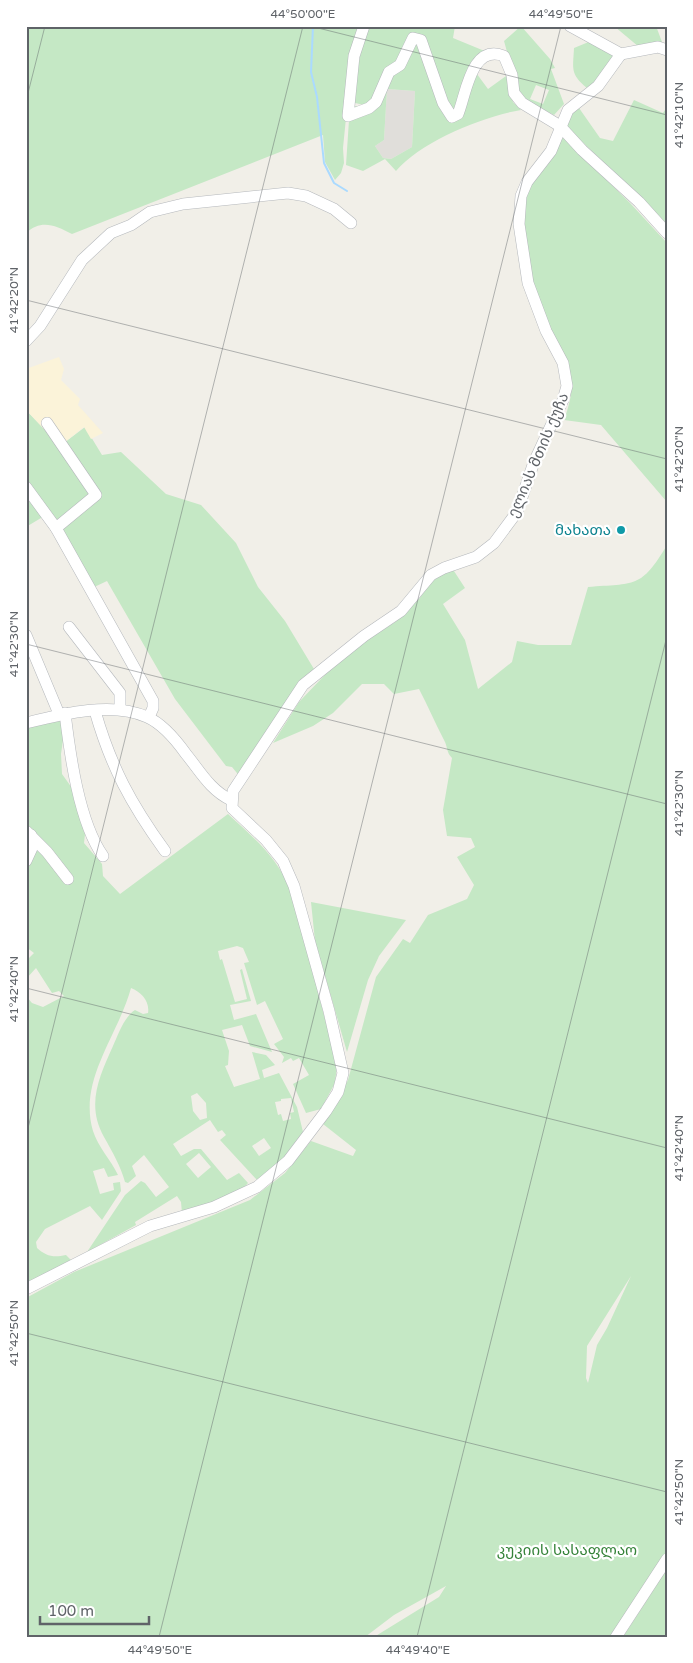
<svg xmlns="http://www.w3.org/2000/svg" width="693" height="1663" viewBox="0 0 693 1663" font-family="'Varela Round','Noto Sans Georgian',sans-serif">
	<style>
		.industrial { fill: #e0deda }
		.green { fill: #c5e8c5; fill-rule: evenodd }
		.sand { fill: #fbf3d9 }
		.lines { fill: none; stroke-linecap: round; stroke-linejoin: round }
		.stream { stroke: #aadaff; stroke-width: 2 }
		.minor-casing { stroke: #b5b8bc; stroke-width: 12 }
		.minor { stroke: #fff; stroke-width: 11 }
		.ticks { fill: none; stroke: #5f6368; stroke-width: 1; stroke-opacity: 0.45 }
		.culture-dot { fill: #0f9aa8; stroke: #fff; stroke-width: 2 }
		.labels { text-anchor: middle; stroke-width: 4.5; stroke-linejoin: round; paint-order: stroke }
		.street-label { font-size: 15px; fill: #5f6368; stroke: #fff }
		.culture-label { font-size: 15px; fill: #0d838f; stroke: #fff; text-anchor: end }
		.park-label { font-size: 15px; fill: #348238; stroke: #fff }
		.neatline { fill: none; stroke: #5f6368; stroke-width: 2 }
		.ticks-label { font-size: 12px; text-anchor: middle; fill: #5f6368 }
	</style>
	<rect width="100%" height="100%" fill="#f1efe8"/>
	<path class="industrial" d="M 387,89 L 415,91 L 412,147 L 391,159 L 383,158 L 375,146 L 384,140 Z"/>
	<g class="green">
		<path d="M 26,26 L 362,26 L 347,108 L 343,148 L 344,163 L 341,173 L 335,180 L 325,162 L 323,135 L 72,234 C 55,225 41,219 26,233 Z"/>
		<path d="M 366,26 L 455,26 L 453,38 L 487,52 L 454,115 L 423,38 L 416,33 L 412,34 L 400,59 L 368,106 L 351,102 Z"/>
		<path d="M 521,26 L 550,59 L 555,68 L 551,69 L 564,104 L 554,115 L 520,98 L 504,41 ZM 536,85 L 549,90 L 543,104 L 530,99 Z"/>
		<path d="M 614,26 L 656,26 L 662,42 L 639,47 Z"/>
		<path d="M 415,38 L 449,118 L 474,70 L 488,89 L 506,76 L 513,102 L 521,110 C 483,116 420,142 396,171 L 385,159 L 363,171 L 346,165 L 350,105 L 369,109 ZM 387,89 L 415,91 L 412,147 L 391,159 L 383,158 L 375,146 L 384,140 Z"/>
		<path d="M 591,41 L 614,56 L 594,84 L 587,88 C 570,74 573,69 574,48 Z"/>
		<path d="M 634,100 L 663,113 L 667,107 L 667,224 L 567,127 L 571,112 L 579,108 L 600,138 L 613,141 Z"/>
		<path d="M 560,137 L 565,139 L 630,203 L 667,243 L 667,502 L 601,425 L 564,420 C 584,366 560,360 542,314 C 534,293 524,248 523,225 C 522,211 525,190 534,178 C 545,163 556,156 560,137 Z"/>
		<path d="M 26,410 L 60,446 L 85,427 L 102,455 L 121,452 L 166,494 L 201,505 L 236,543 L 258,587 L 285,621 L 317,674 L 241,778 L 232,767 L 226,766 L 175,699 L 107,581 L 90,589 L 46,515 L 26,527 Z"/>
		<path d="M 667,545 L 667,1552 L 611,1637 L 374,1637 L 439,1597 L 446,1586 L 394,1615 L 365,1637 L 26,1637 L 26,1298 L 74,1272 L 250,1200 L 285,1173 L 311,1141 L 353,1156 L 356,1150 L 323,1124 L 348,1080 L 376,977 L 403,939 L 410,943 L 428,915 L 467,899 L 474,885 L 457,857 L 475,847 L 471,838 L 447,836 L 443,810 L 452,758 C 446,752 448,747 444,740 C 435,723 428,706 419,689 L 394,694 L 384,684 L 362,684 L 333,713 L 313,726 L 273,743 L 299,702 L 342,657 L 395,622 L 419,599 L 431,582 L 452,568 L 465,588 L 443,604 L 465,640 L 478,689 L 512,662 L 517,641 L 538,645 L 571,645 L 588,587 C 635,583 641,589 667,545 ZM 631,1276 L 607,1328 L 597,1345 L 588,1383 L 586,1378 L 587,1346 Z"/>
		<path d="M 59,714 L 64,733 L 61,754 L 62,774 L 72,788 L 85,834 L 84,843 L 102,864 L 103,876 L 120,894 L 228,814 C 256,840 276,856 292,892 L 337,1065 L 335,1083 L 321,1109 L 306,1113 L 293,1084 L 309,1075 L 299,1058 L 293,1061 L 291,1058 L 282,1063 L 284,1057 L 274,1044 L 283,1039 L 265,1001 L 257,1005 L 244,963 L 249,962 L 243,948 L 237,946 L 218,951 L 220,960 L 222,959 L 235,1002 L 247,999 L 240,970 L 242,969 L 251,1001 L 230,1005 L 234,1020 L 256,1014 L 272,1052 L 250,1046 L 242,1025 L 222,1030 L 229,1051 L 228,1065 L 225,1066 L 234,1087 L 260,1079 L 252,1052 L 266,1055 L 275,1065 L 262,1070 L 264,1078 L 279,1073 L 297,1107 L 303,1132 L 279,1164 L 257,1180 L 220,1140 L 226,1135 L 222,1130 L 218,1132 L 210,1120 L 173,1144 L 181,1156 L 194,1149 L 201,1149 L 227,1180 L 239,1173 L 248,1183 L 240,1192 L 182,1213 L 181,1202 L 177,1196 L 135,1222 L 136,1225 L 87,1252 L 125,1195 L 141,1181 L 145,1183 L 156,1197 L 169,1187 L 144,1155 L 132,1166 L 136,1176 L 128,1183 L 125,1182 C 120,1165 113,1153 104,1137 C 86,1105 99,1077 113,1046 C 118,1035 124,1017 135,1010 L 143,1014 L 148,1013 C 150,1001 141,992 131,988 C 118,1036 78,1080 93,1131 C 98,1147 111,1160 118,1175 L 108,1177 L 104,1168 L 93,1171 L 100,1194 L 114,1190 L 113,1183 L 120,1182 L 121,1191 L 102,1220 L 90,1206 L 45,1229 L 36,1242 L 37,1248 C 46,1256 53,1258 66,1255 L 72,1261 L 26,1285 L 26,1031 L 28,1030 L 26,996 L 32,1003 L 43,1007 L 64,996 L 59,991 L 52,993 L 36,968 L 26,979 L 26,961 L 34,953 L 26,947 L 26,871 L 35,850 L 31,836 L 26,863 L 26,723 ZM 197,1093 L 206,1103 L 207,1118 L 200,1120 L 193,1111 L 191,1096 ZM 291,1098 L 294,1112 L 290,1113 L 291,1119 L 283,1121 L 281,1114 L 278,1115 L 275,1102 L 281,1101 L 281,1099 ZM 264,1138 L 271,1148 L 259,1156 L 252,1146 ZM 199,1153 L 211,1167 L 198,1178 L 186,1164 Z"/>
		<path d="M 311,902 L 406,920 L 379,956 L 368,980 L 347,1052 L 315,941 Z"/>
		<path d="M 667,1569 L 667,1637 L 623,1637 Z"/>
	</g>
	<path class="sand" d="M 59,357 L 64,369 L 61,380 L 80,399 L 78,405 L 103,433 L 91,439 L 84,427 L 60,446 L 26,410 L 26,369 Z"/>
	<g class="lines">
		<path class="stream" d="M 313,26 L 311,72 L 317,97 L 324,163 L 334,183 L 347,191"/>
		<g class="minor-casing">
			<g id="minor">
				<path d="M 364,26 L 354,56 L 348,116 L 369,108 L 376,102 L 389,72 L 400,65 L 413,38 L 421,40 L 443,103 L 452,117 L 458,114 C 466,95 471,43 504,56 L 512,75 L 514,93 L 522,103 L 560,126 L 582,150 L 639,202 L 667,233"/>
				<path d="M 570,26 L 621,54 L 658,47 L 667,50"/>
				<path d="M 26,341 L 40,326 L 82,260 L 111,233 L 131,225 L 150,212 L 183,204 L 288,193 L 306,196 L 334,209 L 351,223"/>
				<path d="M 47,423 L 96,495 L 56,528"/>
				<path d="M 26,487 L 56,528 L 153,701 L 153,708 L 149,717"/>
				<path d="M 69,627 L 120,693 L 120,709"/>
				<path d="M 26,635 L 59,714"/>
				<path d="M 95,711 C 111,767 131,804 165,851"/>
				<path d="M 65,713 C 70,755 79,822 103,856"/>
				<path d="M 26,723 C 62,714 112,701 147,717 C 163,724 176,740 186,754 C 200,771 210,790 231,800"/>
				<path d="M 26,831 L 47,852 L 68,879"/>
				<path d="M 26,861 L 32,848 L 31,835"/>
				<path d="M 26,1289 L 150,1226 L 214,1207 L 257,1187 L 288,1161 L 326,1111 L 338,1092 L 343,1073 L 329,1011 L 294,886 L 283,861 L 266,840 L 232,808 L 233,791 L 303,685 L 364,636 L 401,611 L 431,575 L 444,568 L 476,557 L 494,543 L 517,512 L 534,462 L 563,400 L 567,386 L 563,363 L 546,331 L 528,283 L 519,224 L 521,196 L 527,182 L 551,151 L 568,110 L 598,86 L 621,54"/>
				<path d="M 616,1637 L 667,1559"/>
			</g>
		</g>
		<use href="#minor" class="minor"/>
	</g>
	<path class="ticks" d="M 310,26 L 667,115M 26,101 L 45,26M 26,300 L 667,459M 26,644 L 667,804M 26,988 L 667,1148M 26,1136 L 303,26M 26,1333 L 667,1492M 159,1637 L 561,26M 417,1637 L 667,636"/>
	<circle class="culture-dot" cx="621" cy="530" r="5"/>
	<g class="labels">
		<g class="street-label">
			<text transform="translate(538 455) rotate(-67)" y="5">ელიას მთის ქუჩა</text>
		</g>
		<g class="culture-label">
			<text x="611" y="535">მახათა</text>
		</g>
		<g class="park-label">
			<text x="567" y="1555">კუკიის სასაფლაო</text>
		</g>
	</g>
	<rect width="693" height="1663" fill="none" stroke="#ffffff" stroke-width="55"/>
	<path d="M40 1616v8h109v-8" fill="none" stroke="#5f6368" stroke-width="2.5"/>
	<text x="48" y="1616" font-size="15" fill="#5f6368" stroke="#ffffff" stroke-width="4" paint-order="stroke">100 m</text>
	<rect x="28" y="28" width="638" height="1608" class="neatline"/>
	<g class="ticks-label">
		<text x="303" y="18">44°50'00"E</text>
		<text x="561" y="18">44°49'50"E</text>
		<text transform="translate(679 115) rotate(-90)" y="4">41°42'10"N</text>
		<text transform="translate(14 300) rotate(-90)" y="4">41°42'20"N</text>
		<text transform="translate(679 459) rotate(-90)" y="4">41°42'20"N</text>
		<text transform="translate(14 644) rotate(-90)" y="4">41°42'30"N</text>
		<text transform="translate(679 803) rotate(-90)" y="4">41°42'30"N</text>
		<text transform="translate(14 989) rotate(-90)" y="4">41°42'40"N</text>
		<text transform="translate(679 1148) rotate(-90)" y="4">41°42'40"N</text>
		<text transform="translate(14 1333) rotate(-90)" y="4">41°42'50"N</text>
		<text transform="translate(679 1492) rotate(-90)" y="4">41°42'50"N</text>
		<text x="160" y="1654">44°49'50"E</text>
		<text x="418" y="1654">44°49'40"E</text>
	</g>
</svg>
